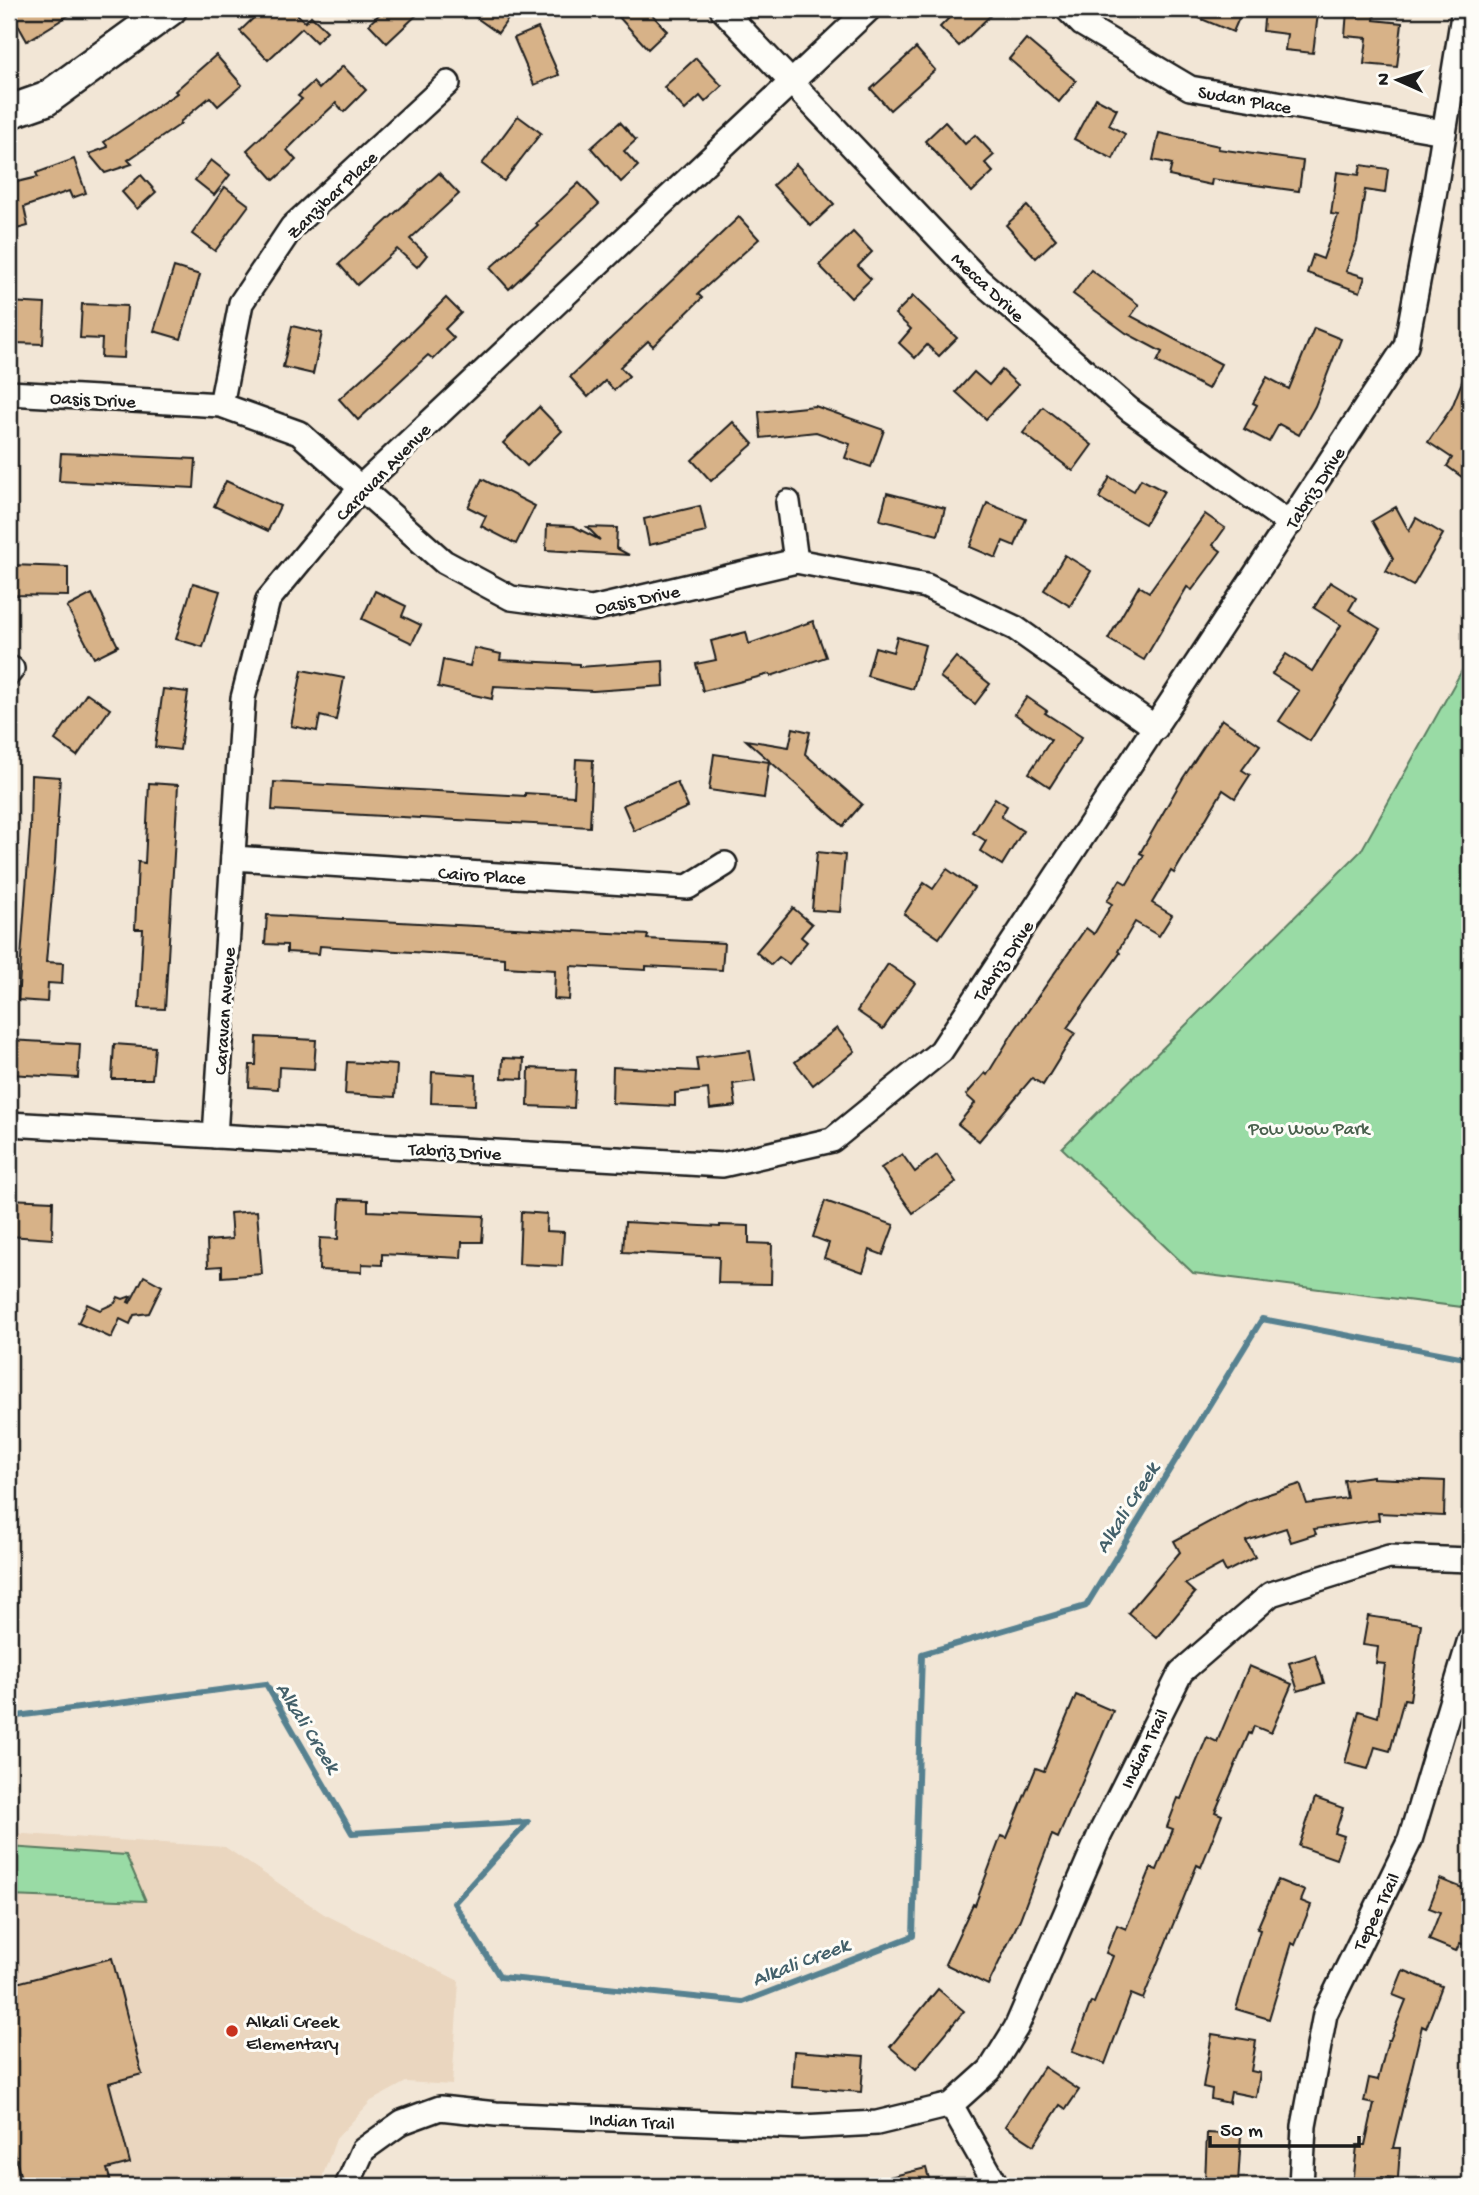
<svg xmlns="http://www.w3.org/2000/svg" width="1479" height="2195" viewBox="0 0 1479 2195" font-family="'Gochi Hand',sans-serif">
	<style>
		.built { fill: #ead6bf }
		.green { fill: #99dba5; stroke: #5a7c60; stroke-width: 2 }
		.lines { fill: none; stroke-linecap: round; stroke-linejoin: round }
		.stream { stroke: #568190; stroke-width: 6 }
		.building { fill: #d7b288; stroke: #1c1c1c; stroke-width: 2 }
		.minor-casing { stroke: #1c1c1c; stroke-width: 28 }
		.secondary-casing { stroke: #1c1c1c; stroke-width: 37 }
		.minor { stroke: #fdfcf7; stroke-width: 23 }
		.secondary { stroke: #fdfcf7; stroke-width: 32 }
		.poi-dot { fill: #c8321e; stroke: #fdfcf7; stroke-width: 2.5 }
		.labels { text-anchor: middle; stroke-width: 6; stroke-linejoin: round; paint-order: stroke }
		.street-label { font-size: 19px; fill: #1c1c1c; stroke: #fdfcf7 }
		.park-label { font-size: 19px; fill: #485f4c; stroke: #fdfcf7 }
		.poi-label { font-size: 19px; fill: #1c1c1c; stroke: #fdfcf7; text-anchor: start }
		.water-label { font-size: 21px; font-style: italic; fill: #43606a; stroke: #fdfcf7 }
	</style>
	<rect width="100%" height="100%" fill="#f2e6d6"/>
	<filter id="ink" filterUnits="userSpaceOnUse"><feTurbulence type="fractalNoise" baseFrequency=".0143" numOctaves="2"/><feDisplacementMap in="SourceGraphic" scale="14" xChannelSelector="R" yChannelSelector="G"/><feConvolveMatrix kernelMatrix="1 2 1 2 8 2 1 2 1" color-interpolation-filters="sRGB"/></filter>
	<g filter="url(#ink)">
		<path class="built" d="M 9,1833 L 225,1847 L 324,1914 L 459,1981 L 452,2085 L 406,2082 L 371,2101 L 336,2139 L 319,2186 L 9,2186 Z"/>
		<g class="green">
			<path d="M 1470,656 L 1470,1308 L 1193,1273 L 1062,1148 L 1361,851 Z"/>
			<path d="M 9,1847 L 126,1855 L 146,1901 L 9,1896 Z"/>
		</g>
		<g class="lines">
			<path class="stream" d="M 9,1717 L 266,1684 L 352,1833 L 528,1822 L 454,1903 L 500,1977 L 743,2002 L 913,1936 L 922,1654 L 1086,1606 L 1262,1319 L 1470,1359"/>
		</g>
		<g class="building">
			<path d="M 9,9 L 79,9 L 27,41 Z"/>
			<path d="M 263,9 L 292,9 L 305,22 L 311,16 L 327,31 L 316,42 L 302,28 L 268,60 L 240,31 Z"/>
			<path d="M 385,9 L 423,9 L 387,43 L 369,24 Z"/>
			<path d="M 464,9 L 515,9 L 498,33 Z"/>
			<path d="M 626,9 L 647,9 L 667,31 L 648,49 L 618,16 Z"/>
			<path d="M 958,9 L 997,9 L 959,46 L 940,27 Z"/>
			<path d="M 1177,9 L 1243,9 L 1233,32 Z"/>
			<path d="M 1265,9 L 1318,14 L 1313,53 L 1285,50 L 1287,34 L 1263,31 Z"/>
			<path d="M 1347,11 L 1375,13 L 1374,20 L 1402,23 L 1397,67 L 1364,64 L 1367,38 L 1345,36 Z"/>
			<path d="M 538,28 L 559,75 L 534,85 L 514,38 Z"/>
			<path d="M 1026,39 L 1076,81 L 1059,102 L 1009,59 Z"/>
			<path d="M 916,48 L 935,70 L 890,110 L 871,89 Z"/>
			<path d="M 216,55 L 242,85 L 218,106 L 210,97 L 180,122 L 181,124 L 128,160 L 132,164 L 105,173 L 89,154 L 108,147 L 104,142 L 177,93 L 175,91 Z"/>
			<path d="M 696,58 L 722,86 L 705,102 L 700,96 L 685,110 L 664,87 Z"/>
			<path d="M 343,66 L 366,90 L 344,112 L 336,103 L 303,134 L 287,150 L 296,160 L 274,180 L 247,150 L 302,99 L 298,96 L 313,82 L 319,89 Z"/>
			<path d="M 1096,98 L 1117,109 L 1109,125 L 1125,134 L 1113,159 L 1074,139 Z"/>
			<path d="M 518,116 L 541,133 L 504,181 L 482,164 Z"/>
			<path d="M 620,122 L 636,140 L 624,151 L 638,166 L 621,182 L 591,148 Z"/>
			<path d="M 945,122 L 965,144 L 975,135 L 994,155 L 985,163 L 993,172 L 972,192 L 925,141 Z"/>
			<path d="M 1159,133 L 1219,146 L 1218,149 L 1303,161 L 1299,191 L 1212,179 L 1211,185 L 1169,176 L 1172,164 L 1153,160 Z"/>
			<path d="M 74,159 L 86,193 L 72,198 L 69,191 L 24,207 L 28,226 L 9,231 L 9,172 L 15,171 L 17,182 L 38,177 L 36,173 Z"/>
			<path d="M 211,160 L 230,175 L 214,195 L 195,180 Z"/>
			<path d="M 796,164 L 834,204 L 811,226 L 773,185 Z"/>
			<path d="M 1361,165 L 1388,169 L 1385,193 L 1365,190 L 1357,242 L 1346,271 L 1365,277 L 1360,292 L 1307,273 L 1313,255 L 1323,259 L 1338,215 L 1331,214 L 1337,172 L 1359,175 Z"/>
			<path d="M 439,173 L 459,194 L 410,239 L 427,255 L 417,267 L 397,249 L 357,285 L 339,264 Z"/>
			<path d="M 141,175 L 156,192 L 137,209 L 122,192 Z"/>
			<path d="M 579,183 L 599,204 L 509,289 L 490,268 L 538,225 L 536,223 Z"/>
			<path d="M 225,187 L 249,205 L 215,251 L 192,234 Z"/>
			<path d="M 1027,206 L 1056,239 L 1036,258 L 1006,225 Z"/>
			<path d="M 739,217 L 759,239 L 698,294 L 702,298 L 653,346 L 648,341 L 620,367 L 629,376 L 614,390 L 605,381 L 588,397 L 570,377 Z"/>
			<path d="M 853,232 L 872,252 L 858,266 L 871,279 L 851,298 L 819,265 Z"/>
			<path d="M 174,267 L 200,275 L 181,339 L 154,331 Z"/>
			<path d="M 1091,270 L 1139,305 L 1131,316 L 1221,364 L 1208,389 L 1157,362 L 1162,352 L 1126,333 L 1073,294 Z"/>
			<path d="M 913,296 L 957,338 L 939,356 L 927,345 L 915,358 L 899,343 L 911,329 L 895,314 Z"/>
			<path d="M 446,298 L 461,313 L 445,329 L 454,338 L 433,359 L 428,355 L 358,420 L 339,399 L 389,354 Z"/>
			<path d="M 9,302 L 45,304 L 43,344 L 15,343 L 16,327 L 9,326 Z"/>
			<path d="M 82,304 L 127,306 L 124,358 L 101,357 L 102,339 L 80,338 Z"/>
			<path d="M 292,326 L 322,333 L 313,374 L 283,367 Z"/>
			<path d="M 1314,328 L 1341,339 L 1315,406 L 1299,435 L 1279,424 L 1269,442 L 1244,429 L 1257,405 L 1253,403 L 1267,377 L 1289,389 Z"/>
			<path d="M 1469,364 L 1470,364 L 1470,483 L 1447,466 L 1452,458 L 1428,442 L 1452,407 Z"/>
			<path d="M 1002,370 L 1018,385 L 986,419 L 956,392 L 974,372 L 989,385 Z"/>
			<path d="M 815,406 L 884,430 L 871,467 L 845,458 L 850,444 L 816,432 L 761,438 L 759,412 Z"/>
			<path d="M 539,407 L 562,431 L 527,466 L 503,443 Z"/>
			<path d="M 1043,407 L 1092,445 L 1073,471 L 1023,433 Z"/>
			<path d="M 733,422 L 753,444 L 711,481 L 692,460 Z"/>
			<path d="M 61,453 L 196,459 L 194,488 L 59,481 Z"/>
			<path d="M 1110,477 L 1134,491 L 1141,479 L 1164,491 L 1145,524 L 1099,498 Z"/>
			<path d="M 482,479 L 535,506 L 516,544 L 481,526 L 486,516 L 468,507 Z"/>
			<path d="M 226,481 L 280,506 L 268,531 L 214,506 Z"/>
			<path d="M 887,493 L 945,508 L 938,535 L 880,520 Z"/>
			<path d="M 987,503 L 1026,519 L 1015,546 L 1003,541 L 996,558 L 970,547 Z"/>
			<path d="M 700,506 L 706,532 L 649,545 L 644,519 Z"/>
			<path d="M 1396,507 L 1409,531 L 1416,518 L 1443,534 L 1413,586 L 1386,571 L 1393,558 L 1372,521 Z"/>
			<path d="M 1205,514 L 1225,528 L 1213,545 L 1221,551 L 1192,590 L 1187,587 L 1144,660 L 1108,639 L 1139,586 L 1149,592 Z"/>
			<path d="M 547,525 L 573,526 L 600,540 L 587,527 L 617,528 L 616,548 L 629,555 L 546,550 Z"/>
			<path d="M 1065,555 L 1091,571 L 1070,606 L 1044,590 Z"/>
			<path d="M 11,565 L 68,567 L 68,596 L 10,595 Z"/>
			<path d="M 1330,582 L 1356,598 L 1349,610 L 1380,629 L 1310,741 L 1279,721 L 1299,691 L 1272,674 L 1286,654 L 1312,671 L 1341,625 L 1314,608 Z"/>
			<path d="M 193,583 L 220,591 L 203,647 L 176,639 Z"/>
			<path d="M 375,591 L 406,606 L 402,616 L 421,625 L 412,643 L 362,619 Z"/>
			<path d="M 92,594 L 118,646 L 94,658 L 67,607 Z"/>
			<path d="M 813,621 L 826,657 L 771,676 L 770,674 L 703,691 L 696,664 L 716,660 L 711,641 L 746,632 L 749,644 Z"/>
			<path d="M 897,637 L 925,645 L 913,689 L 867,676 L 875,647 L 893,652 Z"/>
			<path d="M 474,648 L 501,654 L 500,660 L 579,664 L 579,667 L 663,661 L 664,686 L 593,691 L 494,686 L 492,699 L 438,687 L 443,660 L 470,666 Z"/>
			<path d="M 956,657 L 990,684 L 975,704 L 940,677 Z"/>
			<path d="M 302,670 L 344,678 L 336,720 L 320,716 L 317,731 L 291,726 Z"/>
			<path d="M 163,689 L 188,692 L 180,750 L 155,747 Z"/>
			<path d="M 87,693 L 110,709 L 77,756 L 55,740 Z"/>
			<path d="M 1027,697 L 1047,711 L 1045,713 L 1082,737 L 1050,787 L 1029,773 L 1051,740 L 1015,714 Z"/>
			<path d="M 1222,719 L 1260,745 L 1242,770 L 1250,775 L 1235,798 L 1223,790 L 1174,873 L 1171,871 L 1152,903 L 1172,915 L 1159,936 L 1135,922 L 1118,951 L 1120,953 L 1067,1028 L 1075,1033 L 1043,1085 L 1032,1078 L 979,1141 L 958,1124 L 975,1103 L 966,1095 L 985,1073 L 987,1075 L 1014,1031 L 1086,928 L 1094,934 L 1112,904 L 1107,901 L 1120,880 L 1127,884 L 1144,855 L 1140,853 L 1183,778 Z"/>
			<path d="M 793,728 L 810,732 L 805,754 L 862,804 L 843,826 L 746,740 L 789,747 Z"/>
			<path d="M 714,754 L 769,762 L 764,798 L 709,790 Z"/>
			<path d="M 576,759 L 593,760 L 590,827 L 272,810 L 274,782 L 525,796 L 525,793 L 574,796 Z"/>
			<path d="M 31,775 L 60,777 L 55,861 L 46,962 L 63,963 L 62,984 L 48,983 L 47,1002 L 18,1000 L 30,833 Z"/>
			<path d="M 677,782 L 688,807 L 634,831 L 623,805 Z"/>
			<path d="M 149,783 L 178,785 L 165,1009 L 139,1008 L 143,929 L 135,929 L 138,862 L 145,863 Z"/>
			<path d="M 995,798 L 1007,806 L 1001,817 L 1023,831 L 1002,865 L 980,851 L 986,841 L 973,833 Z"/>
			<path d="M 817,852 L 845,855 L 840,912 L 812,910 Z"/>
			<path d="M 947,869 L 974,888 L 939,938 L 904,914 L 924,883 L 933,889 Z"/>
			<path d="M 793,908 L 812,924 L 801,937 L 807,942 L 789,964 L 779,957 L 771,965 L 756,952 Z"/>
			<path d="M 267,915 L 648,935 L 647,939 L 724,943 L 722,970 L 646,966 L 646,970 L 571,966 L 569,1000 L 554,999 L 555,970 L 505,967 L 505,958 L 320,946 L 319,954 L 287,952 L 287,945 L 265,944 Z"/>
			<path d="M 888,964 L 915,983 L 883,1029 L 857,1011 Z"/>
			<path d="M 837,1028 L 855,1051 L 813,1085 L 795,1062 Z"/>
			<path d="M 257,1037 L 316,1040 L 314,1069 L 279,1067 L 278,1089 L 249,1087 L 250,1065 L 256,1065 Z"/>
			<path d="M 9,1040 L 80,1044 L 78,1078 L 9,1074 Z"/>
			<path d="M 114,1044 L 155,1047 L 152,1079 L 112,1079 Z"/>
			<path d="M 750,1051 L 755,1081 L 733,1084 L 736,1106 L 710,1109 L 708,1089 L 675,1093 L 675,1106 L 612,1103 L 613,1067 L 698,1071 L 696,1058 Z"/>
			<path d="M 503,1058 L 524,1059 L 523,1079 L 502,1078 Z"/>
			<path d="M 347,1062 L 397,1065 L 395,1097 L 345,1094 Z"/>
			<path d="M 529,1068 L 576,1070 L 574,1108 L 528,1106 Z"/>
			<path d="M 432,1072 L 476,1075 L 475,1105 L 431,1103 Z"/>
			<path d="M 902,1154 L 915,1172 L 937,1155 L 956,1182 L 913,1213 L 881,1168 Z"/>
			<path d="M 9,1199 L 53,1201 L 52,1239 L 9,1236 Z"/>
			<path d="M 340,1199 L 368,1200 L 368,1211 L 484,1216 L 482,1242 L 462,1242 L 461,1258 L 382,1254 L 382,1265 L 362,1264 L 362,1272 L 319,1270 L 320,1238 L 338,1239 Z"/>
			<path d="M 825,1201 L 894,1225 L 883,1255 L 870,1250 L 863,1272 L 824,1258 L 829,1243 L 813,1237 Z"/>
			<path d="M 257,1211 L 262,1274 L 222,1277 L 222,1266 L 208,1267 L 207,1241 L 232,1239 L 230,1213 Z"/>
			<path d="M 521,1212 L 547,1214 L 546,1231 L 564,1232 L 562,1266 L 519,1264 Z"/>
			<path d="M 625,1222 L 720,1227 L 720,1225 L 749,1226 L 749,1243 L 772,1244 L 771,1284 L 718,1283 L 719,1257 L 623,1252 Z"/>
			<path d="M 144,1276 L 162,1286 L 149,1313 L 134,1315 L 130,1324 L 120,1319 L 111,1338 L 78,1323 L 87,1304 L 100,1310 L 115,1303 L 118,1297 L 123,1299 L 131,1296 L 128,1302 L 130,1303 Z"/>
			<path d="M 1373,1476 L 1373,1478 L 1445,1481 L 1444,1516 L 1378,1513 L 1379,1520 L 1314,1529 L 1316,1534 L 1291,1542 L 1286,1528 L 1246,1541 L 1255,1557 L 1226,1572 L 1222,1564 L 1185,1584 L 1195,1593 L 1157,1638 L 1128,1613 L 1180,1552 L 1174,1541 L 1250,1500 L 1300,1484 L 1307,1504 L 1347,1498 L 1344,1480 Z"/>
			<path d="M 1368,1616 L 1421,1624 L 1410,1700 L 1404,1699 L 1390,1751 L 1375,1747 L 1368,1769 L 1345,1763 L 1359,1711 L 1378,1717 L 1385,1664 L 1376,1663 L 1378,1647 L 1363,1645 Z"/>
			<path d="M 1315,1655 L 1324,1683 L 1298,1691 L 1289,1663 Z"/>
			<path d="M 1249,1666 L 1292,1684 L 1271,1733 L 1254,1726 L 1251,1734 L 1249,1733 L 1215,1812 L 1222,1815 L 1201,1867 L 1197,1865 L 1143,1999 L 1131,1994 L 1105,2064 L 1072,2052 L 1091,2002 L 1094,2003 L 1113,1956 L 1106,1953 L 1117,1925 L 1126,1929 L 1151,1868 L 1157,1870 L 1173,1829 L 1167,1827 L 1178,1798 L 1181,1799 L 1207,1737 L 1217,1742 Z"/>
			<path d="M 1076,1695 L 1113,1711 L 1058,1838 L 1052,1835 L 1020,1919 L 988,1985 L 945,1964 L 973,1904 L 975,1905 L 1001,1836 L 1007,1838 L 1036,1768 L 1044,1771 Z"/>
			<path d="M 1315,1798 L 1343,1808 L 1335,1833 L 1344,1836 L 1336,1859 L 1299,1846 Z"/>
			<path d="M 1440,1879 L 1470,1891 L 1470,1947 L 1460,1943 L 1456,1951 L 1429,1940 L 1440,1912 L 1429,1908 Z"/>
			<path d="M 1278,1880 L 1305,1891 L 1301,1901 L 1311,1905 L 1295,1945 L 1292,1943 L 1269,2019 L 1236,2009 L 1260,1930 L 1257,1929 Z"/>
			<path d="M 112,1958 L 142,2074 L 109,2083 L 130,2163 L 107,2169 L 112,2186 L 23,2186 L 9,2134 L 9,1985 Z"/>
			<path d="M 1403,1970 L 1442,1986 L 1426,2028 L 1422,2026 L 1393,2148 L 1400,2148 L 1398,2178 L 1382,2177 L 1382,2186 L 1353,2186 L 1357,2145 L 1365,2145 L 1374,2104 L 1364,2102 L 1369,2078 L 1378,2080 L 1388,2040 L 1390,2040 L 1406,2000 L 1393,1995 Z"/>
			<path d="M 938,1989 L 964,2011 L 916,2069 L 890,2047 Z"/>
			<path d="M 1212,2034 L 1256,2041 L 1251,2071 L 1260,2073 L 1256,2097 L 1231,2092 L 1229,2103 L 1211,2099 L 1212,2089 L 1203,2087 Z"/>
			<path d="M 794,2051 L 864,2056 L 861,2092 L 792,2087 Z"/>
			<path d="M 1044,2067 L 1079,2090 L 1066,2109 L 1060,2105 L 1034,2145 L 1005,2126 Z"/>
			<path d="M 1207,2133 L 1241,2135 L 1238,2184 L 1205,2182 Z"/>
			<path d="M 926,2168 L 931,2186 L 877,2186 L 877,2180 Z"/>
		</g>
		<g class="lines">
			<g class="minor-casing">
				<g id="minor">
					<path d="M 722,9 L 978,279 L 1130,410 L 1290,524"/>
					<path d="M 1067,9 L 1082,24 L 1190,88 L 1444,132"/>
					<path d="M 9,393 L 221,405 L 299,433 L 444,562 L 511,598 L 592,609 L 796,561 L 926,586 L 1015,628 L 1156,728"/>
					<path d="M 221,405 L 241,303 L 292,227 L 448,83"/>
					<path d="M 788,502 L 796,561"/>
					<path d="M 9,673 L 12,669"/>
					<path d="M 233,858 L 688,887 L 725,864"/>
					<path d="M 9,1124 L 722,1165 L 832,1140 L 941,1051 L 1406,346 L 1434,196 L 1464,9"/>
					<path d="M 215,1136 L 243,698 L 268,600 L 363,485 L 869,9"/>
					<path d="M 951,2105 L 997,2186"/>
					<path d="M 347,2186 L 363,2150 L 402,2122 L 440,2108 L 496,2114 L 801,2127 L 877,2123 L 951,2105 L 990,2070 L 1016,2028 L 1100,1834 L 1181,1672 L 1271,1594 L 1389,1557 L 1470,1560"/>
					<path d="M 1301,2186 L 1304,2126 L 1325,2014 L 1410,1840 L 1470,1639"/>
				</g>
			</g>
			<g class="secondary-casing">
				<path id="secondary" d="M 9,112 L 46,99 L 170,9"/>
			</g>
			<use href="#minor" class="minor"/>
			<use href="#secondary" class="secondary"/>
		</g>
	</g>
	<circle class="poi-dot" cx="232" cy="2031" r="7"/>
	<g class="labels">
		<g class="street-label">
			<text transform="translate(1245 98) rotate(10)" y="7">Sudan Place</text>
			<text transform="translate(331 194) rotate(-44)" y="7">Zanzibar Place</text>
			<text transform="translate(989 286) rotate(43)" y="7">Mecca Drive</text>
			<text transform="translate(93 398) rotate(3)" y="7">Oasis Drive</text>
			<text transform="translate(382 471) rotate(-46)" y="7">Caravan Avenue</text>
			<text transform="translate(1314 487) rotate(-57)" y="7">Tabriz Drive</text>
			<text transform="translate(637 598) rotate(-12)" y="7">Oasis Drive</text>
			<text transform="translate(482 874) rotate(4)" y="7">Cairo Place</text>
			<text transform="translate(1002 960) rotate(-56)" y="7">Tabriz Drive</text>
			<text transform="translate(223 1011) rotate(-86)" y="7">Caravan Avenue</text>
			<text transform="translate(455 1150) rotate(3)" y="7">Tabriz Drive</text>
			<text transform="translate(1143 1748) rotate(-64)" y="7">Indian Trail</text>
			<text transform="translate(1375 1911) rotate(-64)" y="7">Tepee Trail</text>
			<text transform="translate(632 2120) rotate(3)" y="7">Indian Trail</text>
		</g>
		<g class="park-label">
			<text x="1309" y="1134">Pow Wow Park</text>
		</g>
		<g class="poi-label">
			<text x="246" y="2027">Alkali Creek<tspan x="246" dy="22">Elementary</tspan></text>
		</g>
		<g class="water-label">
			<text transform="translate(1126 1507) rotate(-58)" y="7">Alkali Creek</text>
			<text transform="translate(309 1727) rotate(58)" y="7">Alkali Creek</text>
			<text transform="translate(800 1961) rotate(-21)" y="7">Alkali Creek</text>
		</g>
	</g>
	<rect width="1479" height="2195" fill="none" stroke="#fdfcf7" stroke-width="35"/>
	<rect x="18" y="18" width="1444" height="2160" fill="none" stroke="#1c1c1c" stroke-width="2.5" filter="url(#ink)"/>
	<g transform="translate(1398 80) rotate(273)" stroke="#fdfcf7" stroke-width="5" paint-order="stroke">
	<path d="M0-5L12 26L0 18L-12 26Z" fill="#1c1c1c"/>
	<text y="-10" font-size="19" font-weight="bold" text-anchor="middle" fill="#1c1c1c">N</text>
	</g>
	<path d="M1210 2136v10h149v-10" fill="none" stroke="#1c1c1c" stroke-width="3.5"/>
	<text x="1220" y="2136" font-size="21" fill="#1c1c1c" stroke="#fdfcf7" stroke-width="5" paint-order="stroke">50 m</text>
</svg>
